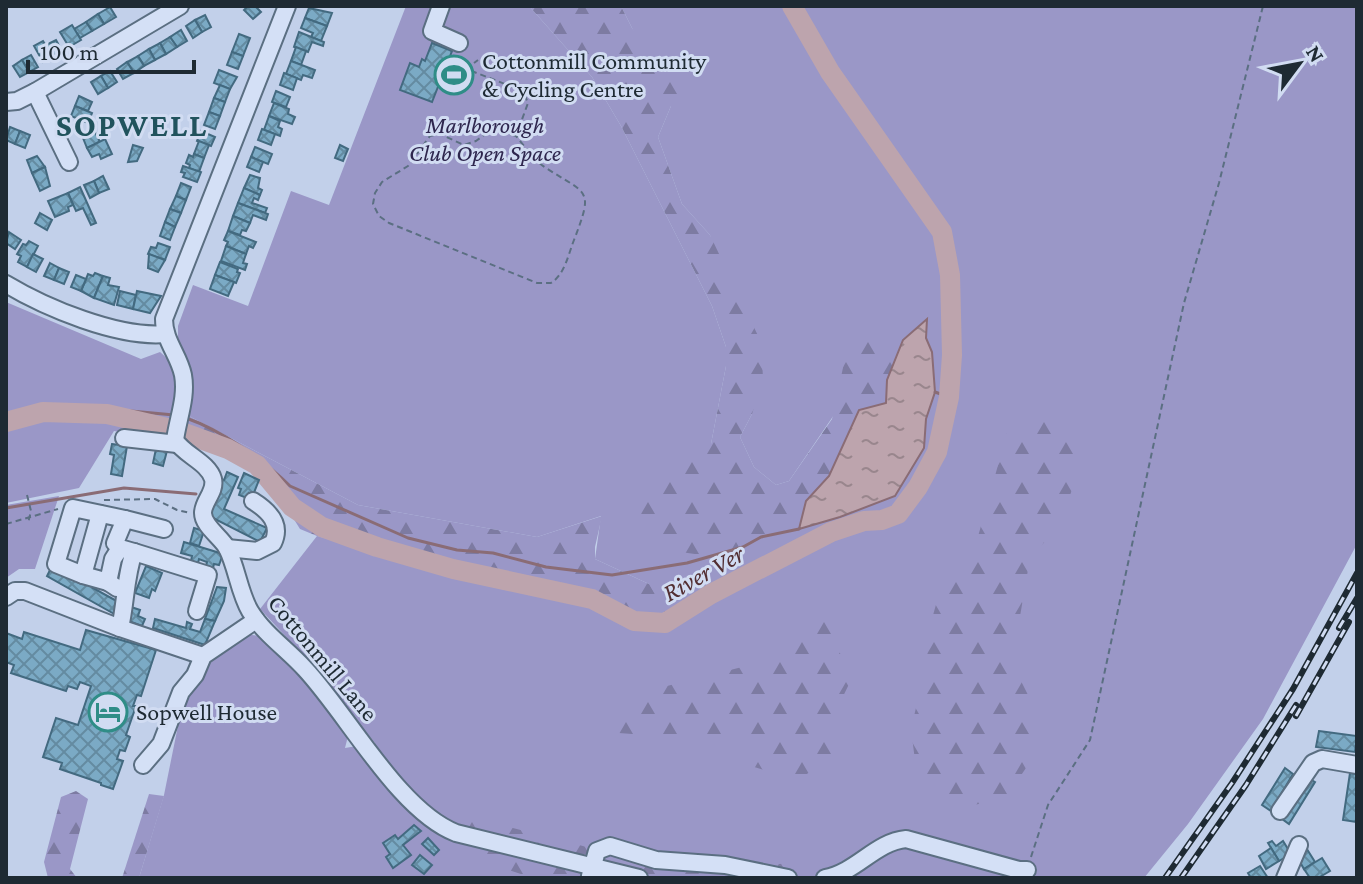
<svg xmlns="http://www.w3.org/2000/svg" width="1363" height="884" viewBox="0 0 1363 884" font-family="'Crimson Pro',serif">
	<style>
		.green { fill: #9a97c7 }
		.forest { fill: url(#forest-firs) }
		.water { fill: url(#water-ripples); stroke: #8a6c75; stroke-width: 2 }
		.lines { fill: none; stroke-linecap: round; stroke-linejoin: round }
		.stream { stroke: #8a6c75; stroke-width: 3 }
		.river { stroke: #bda4ad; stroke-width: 20 }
		.building { fill: url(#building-cross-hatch); stroke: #436a80; stroke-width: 2 }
		.minor-casing { stroke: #5b6f82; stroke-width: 20 }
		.path { stroke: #5b6f82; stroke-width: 2; stroke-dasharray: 6 4; stroke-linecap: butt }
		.minor { stroke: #d4e0f6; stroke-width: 16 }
		.rail-casing { stroke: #1e2a33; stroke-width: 6 }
		.rail { stroke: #d1dcf2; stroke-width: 3; stroke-dasharray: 9; stroke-linecap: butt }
		.labels { text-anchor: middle; stroke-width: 6; stroke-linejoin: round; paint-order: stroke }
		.poi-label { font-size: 24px; fill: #1e2a33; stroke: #d1dcf2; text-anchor: start }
		.park-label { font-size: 24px; font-style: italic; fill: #2e264e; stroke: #d1dcf2 }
		.street-label { font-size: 24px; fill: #1e2a33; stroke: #d1dcf2 }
		.water-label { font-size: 26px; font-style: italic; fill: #522e32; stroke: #d1dcf2 }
		.district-label { font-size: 32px; font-weight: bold; letter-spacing: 2px; fill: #21535d; stroke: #d1dcf2 }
	</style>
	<defs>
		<pattern id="forest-firs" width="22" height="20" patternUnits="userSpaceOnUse" patternTransform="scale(2)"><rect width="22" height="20" fill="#9a97c7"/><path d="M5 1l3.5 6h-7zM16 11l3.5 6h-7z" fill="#7d7ba2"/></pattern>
		<pattern id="water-ripples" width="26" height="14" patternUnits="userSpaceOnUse" patternTransform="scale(2)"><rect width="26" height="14" fill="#bda4ad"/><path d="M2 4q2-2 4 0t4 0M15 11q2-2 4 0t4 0" fill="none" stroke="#99868d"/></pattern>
		<pattern id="building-cross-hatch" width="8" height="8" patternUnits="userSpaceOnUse" patternTransform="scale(2)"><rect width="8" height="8" fill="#7baac5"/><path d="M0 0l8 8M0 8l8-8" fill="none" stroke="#648ba1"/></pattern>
	</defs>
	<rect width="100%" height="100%" fill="#c2d0ea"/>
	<g class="green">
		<path d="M 406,6 L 529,6 L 592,77 L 621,126 L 712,306 L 726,347 L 726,366 L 711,444 L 812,525 L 840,517 L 895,496 L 924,448 L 926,419 L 935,392 L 932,352 L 926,338 L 927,320 L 903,340 L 885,340 L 789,481 L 776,485 L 754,467 L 740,437 L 752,414 L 710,235 L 682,204 L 658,137 L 671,106 L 621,6 L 1357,6 L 1357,544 L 1263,719 L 1188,824 L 1144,878 L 139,878 L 164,795 L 183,701 L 207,661 L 244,634 L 261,636 L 290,662 L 349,732 L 345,748 L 375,743 L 305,657 L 260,609 L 317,536 L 421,565 L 587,602 L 632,624 L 649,584 L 595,559 L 601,516 L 537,537 L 358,505 L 187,415 L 186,369 L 178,338 L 178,326 L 193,285 L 248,306 L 291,191 L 329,205 Z"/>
		<path d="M 6,302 L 141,359 L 160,352 C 188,374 173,412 167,442 L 114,431 L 79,488 L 6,503 Z"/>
		<path d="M 59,496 L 35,569 L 19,569 L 6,578 L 6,505 Z"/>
	</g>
	<g class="forest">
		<path d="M 529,6 L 621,6 L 632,28 L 684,93 L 671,106 L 658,137 L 682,204 L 710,235 L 761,342 L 763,378 L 752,414 L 740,437 L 754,467 L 776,485 L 789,481 L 832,419 L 847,349 L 865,338 L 903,340 L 887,380 L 887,403 L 859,410 L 829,476 L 806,501 L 799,529 L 715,557 L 681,552 L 627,500 L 711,444 L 726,366 L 726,347 L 712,306 L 621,126 L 592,77 Z"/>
		<path d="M 1037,412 L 1083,459 L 1059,526 L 1030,558 L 1012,663 L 1034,707 L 1030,762 L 1005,799 L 963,807 L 918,784 L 911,729 L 927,661 L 928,633 L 937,601 L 970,565 L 1009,426 Z"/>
		<path d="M 187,415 L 358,505 L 537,537 L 602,516 L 595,547 L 595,559 L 649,584 L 674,627 L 632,624 L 587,602 L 421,565 L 317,536 L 300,529 L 277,492 L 255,468 L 225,451 L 188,438 L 184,432 Z"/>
		<path d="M 824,614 L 851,680 L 832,719 L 836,756 L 797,780 L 751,766 L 739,742 L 592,731 L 667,686 L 750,665 Z"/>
		<path d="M 76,791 L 88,799 L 70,869 L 77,878 L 48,878 L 44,862 L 61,797 Z"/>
		<path d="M 149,794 L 164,796 L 139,878 L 122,878 Z"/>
		<path d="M 466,816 L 684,872 L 791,863 L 827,878 L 533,878 L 463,855 L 452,829 Z"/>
	</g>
	<path class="water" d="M 927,319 L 926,338 L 932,352 L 935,392 L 926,419 L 924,448 L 895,496 L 840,517 L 799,529 L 806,501 L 829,476 L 859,410 L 886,403 L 887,380 L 903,340 Z"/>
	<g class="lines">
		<g class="stream">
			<path d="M 935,392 L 949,397"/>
			<path d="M 107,414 L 131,411 L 174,415"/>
			<path d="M 186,418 C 221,430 264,460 290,486 L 408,538 L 457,550 L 493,553 L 546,567 L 612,575 L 687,563 L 743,547 L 761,537 L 799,529"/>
			<path d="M 6,508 L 124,488 L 196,494"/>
		</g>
		<path class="river" d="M 6,422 L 43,412 L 107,414 L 176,430 L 228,449 L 257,465 L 292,507 L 322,527 L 377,547 L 453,569 L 592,599 L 634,621 L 665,623 L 711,594 L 831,532 L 864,521 L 882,520 L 898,514 L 918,487 L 937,452 L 949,397 L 952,355 L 950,275 L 942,232 L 830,72 L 792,6"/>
	</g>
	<g class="building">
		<path d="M 248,6 L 255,6 L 261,12 L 253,19 L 244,10 Z"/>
		<path d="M 110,7 L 116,17 L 104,24 L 98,14 Z"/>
		<path d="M 309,8 L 332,13 L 327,26 L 305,18 Z"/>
		<path d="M 98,14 L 104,24 L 92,31 L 86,22 Z"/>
		<path d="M 205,15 L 211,27 L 202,32 L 195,20 Z"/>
		<path d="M 305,18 L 327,26 L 321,41 L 311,37 L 313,33 L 301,28 Z"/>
		<path d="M 195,20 L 202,32 L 193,38 L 186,26 Z"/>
		<path d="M 86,22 L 92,31 L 80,38 L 74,29 Z"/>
		<path d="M 72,25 L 81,40 L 69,47 L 60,32 Z"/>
		<path d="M 181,30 L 187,41 L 177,47 L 170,37 Z"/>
		<path d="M 299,32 L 324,42 L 323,46 L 312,42 L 308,52 L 294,47 Z"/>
		<path d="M 239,34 L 250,38 L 243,56 L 232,52 Z"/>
		<path d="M 170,37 L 177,47 L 166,54 L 160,43 Z"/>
		<path d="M 56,40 L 62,51 L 53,57 L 46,45 Z"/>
		<path d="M 43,41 L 53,57 L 43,62 L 34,46 Z"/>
		<path d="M 160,43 L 166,54 L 155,60 L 149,49 Z"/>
		<path d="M 432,43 L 452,51 L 432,102 L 400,90 L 410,63 L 419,67 L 422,59 L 425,61 Z"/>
		<path d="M 296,47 L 306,51 L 301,65 L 291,61 Z"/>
		<path d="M 149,49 L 155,60 L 144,66 L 138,56 Z"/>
		<path d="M 232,52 L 243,56 L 238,69 L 227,65 Z"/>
		<path d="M 31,55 L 38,67 L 29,72 L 22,60 Z"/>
		<path d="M 138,56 L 144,66 L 134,73 L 127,62 Z"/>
		<path d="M 22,60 L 29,72 L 20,77 L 13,66 Z"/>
		<path d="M 291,61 L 315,70 L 312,78 L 303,75 L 301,80 L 286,74 Z"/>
		<path d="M 127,62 L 134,73 L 123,79 L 117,69 Z"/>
		<path d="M 219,70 L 237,77 L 230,89 L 214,83 Z"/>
		<path d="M 110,71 L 117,82 L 108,88 L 101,76 Z"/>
		<path d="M 284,73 L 297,78 L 293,90 L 280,85 Z"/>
		<path d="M 101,76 L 108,88 L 98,94 L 91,82 Z"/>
		<path d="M 220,85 L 230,89 L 225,102 L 214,98 Z"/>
		<path d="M 276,91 L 290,97 L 286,107 L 272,102 Z"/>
		<path d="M 79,96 L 92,102 L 88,111 L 75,106 Z"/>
		<path d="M 214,98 L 225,102 L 220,116 L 209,112 Z"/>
		<path d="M 274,103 L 289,109 L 288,114 L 295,117 L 292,124 L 269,116 Z"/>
		<path d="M 75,106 L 92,113 L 88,123 L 71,116 Z"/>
		<path d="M 209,112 L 220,116 L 215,129 L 204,125 Z"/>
		<path d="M 269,116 L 280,121 L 278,127 L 282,129 L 280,136 L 264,130 Z"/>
		<path d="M 10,127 L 20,131 L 15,144 L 6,140 Z"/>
		<path d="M 262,129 L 275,134 L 271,145 L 258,140 Z"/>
		<path d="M 20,131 L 30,135 L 25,148 L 15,144 Z"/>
		<path d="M 201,131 L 215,137 L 211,146 L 197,141 Z"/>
		<path d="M 95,132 L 100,142 L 87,148 L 83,138 Z"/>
		<path d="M 105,139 L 112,154 L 101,159 L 99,154 L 92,157 L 87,148 Z"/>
		<path d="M 199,141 L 209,145 L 204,158 L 194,154 Z"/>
		<path d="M 133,145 L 143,148 L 137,161 L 128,162 Z"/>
		<path d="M 340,145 L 348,149 L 343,161 L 335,158 Z"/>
		<path d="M 255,147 L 272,154 L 268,164 L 251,157 Z"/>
		<path d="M 194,154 L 204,158 L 199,172 L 189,168 L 190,165 L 186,163 L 189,155 L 193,157 Z"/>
		<path d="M 37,156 L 45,167 L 32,173 L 27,160 Z"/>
		<path d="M 251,157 L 263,162 L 259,172 L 247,167 Z"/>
		<path d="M 183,166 L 201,172 L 197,182 L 183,177 L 185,173 L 181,172 Z"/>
		<path d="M 45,167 L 50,186 L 40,191 L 32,173 Z"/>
		<path d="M 250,175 L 260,178 L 258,188 L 262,190 L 260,195 L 244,188 Z"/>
		<path d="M 103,176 L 109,189 L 99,193 L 94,181 Z"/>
		<path d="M 94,181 L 99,193 L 90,198 L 84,185 Z"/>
		<path d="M 181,183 L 191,187 L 186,200 L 176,196 Z"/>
		<path d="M 80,187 L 96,223 L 91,225 L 83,208 L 76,211 L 68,193 Z"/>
		<path d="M 244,188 L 260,195 L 258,200 L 254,198 L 252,203 L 267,208 L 265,213 L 238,203 Z"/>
		<path d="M 68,193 L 73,205 L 68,207 L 69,211 L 55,217 L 48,201 Z"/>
		<path d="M 176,196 L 186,200 L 181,213 L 170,209 Z"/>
		<path d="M 238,203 L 268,214 L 266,220 L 253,215 L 250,223 L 233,216 Z"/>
		<path d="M 170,209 L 181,213 L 175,227 L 165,222 Z"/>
		<path d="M 40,213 L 52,220 L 47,230 L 35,223 Z"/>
		<path d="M 233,216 L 250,223 L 246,231 L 242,230 L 240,235 L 228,231 Z"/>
		<path d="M 165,222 L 175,227 L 170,240 L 160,236 Z"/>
		<path d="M 228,231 L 256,242 L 253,248 L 249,246 L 246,254 L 226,246 L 228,242 L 224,240 Z"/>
		<path d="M 9,232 L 21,240 L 15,249 L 6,243 Z"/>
		<path d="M 29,241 L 38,246 L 27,267 L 18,262 L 21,256 L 17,254 L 23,244 L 26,245 Z"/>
		<path d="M 158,243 L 170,247 L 165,260 L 148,254 L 151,247 L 156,248 Z"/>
		<path d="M 226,246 L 246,254 L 243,263 L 247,264 L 245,270 L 221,261 Z"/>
		<path d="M 33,254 L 43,259 L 36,272 L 27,267 Z"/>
		<path d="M 149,254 L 165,260 L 158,272 L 148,268 Z"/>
		<path d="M 220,262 L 238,269 L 237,272 L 240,273 L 236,283 L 215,275 Z"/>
		<path d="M 50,263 L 59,268 L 54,280 L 44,276 Z"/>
		<path d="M 59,268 L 69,272 L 64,284 L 54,280 Z"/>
		<path d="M 95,273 L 103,276 L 94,298 L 81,291 L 88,274 L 93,276 Z"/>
		<path d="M 76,275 L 86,279 L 81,291 L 71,287 Z"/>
		<path d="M 215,275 L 234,282 L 228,296 L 210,289 Z"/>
		<path d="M 103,276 L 110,278 L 108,285 L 119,287 L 114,305 L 94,298 Z"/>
		<path d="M 120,291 L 136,295 L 133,309 L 117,305 Z"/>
		<path d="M 137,291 L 161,296 L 150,313 L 133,309 Z"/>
		<path d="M 112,444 L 127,446 L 122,476 L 111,474 L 114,455 L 110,454 Z"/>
		<path d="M 157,444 L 168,447 L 163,466 L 153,463 Z"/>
		<path d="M 227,472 L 238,477 L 224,509 L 267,528 L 260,542 L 207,515 L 221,479 L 224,480 Z"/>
		<path d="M 244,473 L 259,480 L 253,495 L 249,493 L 247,498 L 239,495 L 241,489 L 238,488 Z"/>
		<path d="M 194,528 L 204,531 L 199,546 L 190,543 Z"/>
		<path d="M 184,542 L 223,554 L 219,565 L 214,564 L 213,568 L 206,566 L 207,562 L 199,559 L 198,563 L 191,561 L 192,556 L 181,553 Z"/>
		<path d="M 52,566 L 85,584 L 87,581 L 95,586 L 93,588 L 122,604 L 116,615 L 47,576 Z"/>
		<path d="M 146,566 L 162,573 L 155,591 L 152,589 L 149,598 L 135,593 Z"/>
		<path d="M 217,587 L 226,588 L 224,601 L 215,621 L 205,619 Z"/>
		<path d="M 131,607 L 140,610 L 138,616 L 145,619 L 142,626 L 126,620 Z"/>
		<path d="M 155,619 L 186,628 L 187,622 L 192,624 L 190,629 L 200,632 L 205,619 L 215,621 L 205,645 L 153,628 Z"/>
		<path d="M 86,630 L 156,650 L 141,696 L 137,695 L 133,706 L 136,706 L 126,735 L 130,737 L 125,751 L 120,750 L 117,759 L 123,761 L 113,789 L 101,785 L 101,783 L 60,769 L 62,763 L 43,757 L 56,718 L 78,725 L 91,686 L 80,682 L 77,689 L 68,686 L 66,691 L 11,673 L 14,665 L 6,662 L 6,633 L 22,639 L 24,632 L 80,650 Z"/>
		<path d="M 1319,731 L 1357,736 L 1355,752 L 1316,747 Z"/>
		<path d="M 1285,768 L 1293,774 L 1271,811 L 1262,805 Z"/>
		<path d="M 1350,773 L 1357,774 L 1357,822 L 1343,820 Z"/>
		<path d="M 1308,778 L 1315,782 L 1289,824 L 1282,819 Z"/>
		<path d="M 414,825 L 421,831 L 403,845 L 411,855 L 393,868 L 386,857 L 390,854 L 383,843 L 395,835 L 398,839 Z"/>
		<path d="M 428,838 L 439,850 L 434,855 L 422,844 Z"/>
		<path d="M 1272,841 L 1276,846 L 1283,841 L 1291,854 L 1279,861 L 1268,843 Z"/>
		<path d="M 1305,846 L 1315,862 L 1304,869 L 1297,857 Z"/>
		<path d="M 1271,848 L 1279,861 L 1266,869 L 1259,856 Z"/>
		<path d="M 420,855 L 432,865 L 424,874 L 412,865 Z"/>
		<path d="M 1322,858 L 1330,871 L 1318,878 L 1310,878 L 1304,869 Z"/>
		<path d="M 1260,866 L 1268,878 L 1251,878 L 1248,873 Z"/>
	</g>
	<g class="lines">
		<g class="minor-casing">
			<g id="minor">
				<path d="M 287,6 L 164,319 C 164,341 179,355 183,375 C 187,397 178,418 175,440 C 184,455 208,462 213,479 C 216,492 203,501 203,513 C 203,526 221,537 227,548 C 237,568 239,592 250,611 C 264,634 287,649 305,669 C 348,715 399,811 456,833 L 639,878"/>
				<path d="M 441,6 L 432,31 L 459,43"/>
				<path d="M 35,92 L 69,162"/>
				<path d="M 6,102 L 17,101 L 35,92 L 180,6"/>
				<path d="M 6,284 C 46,308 118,338 165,334"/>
				<path d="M 124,438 L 177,444"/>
				<path d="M 227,548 L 257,551 L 273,543 C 282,524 269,511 253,501"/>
				<path d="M 134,552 L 208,575 L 197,611"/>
				<path d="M 83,575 L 100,514"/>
				<path d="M 108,582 L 83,575 L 56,564 L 73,508 L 125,519"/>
				<path d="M 117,588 L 108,582 L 113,559 L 120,548"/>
				<path d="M 6,597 L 15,591 L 25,591 L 120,628 L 203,656"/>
				<path d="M 120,628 C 126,602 125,577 134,552 L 120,548 L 115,543 L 125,519 L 164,529"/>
				<path d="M 143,765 L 161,744 L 181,692 L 195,675 L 203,656 L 256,620"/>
				<path d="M 1280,811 L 1313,763 L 1322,759 L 1357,765"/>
				<path d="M 590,876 L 597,851 L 610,846 L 656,860 L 725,865 L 788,878"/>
				<path d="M 825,878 C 857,872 875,842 906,839 L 1019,870 L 1027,870"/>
				<path d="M 1285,878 L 1299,845"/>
			</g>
		</g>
		<g class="path">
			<path d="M 454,55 L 451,63 L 523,91 L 528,103 L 516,136 C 526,148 534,160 546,168 C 588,195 594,188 574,240 C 568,255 565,274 551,283 L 537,283 L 389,223 L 379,216 L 373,204 L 375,193 L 382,182 L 408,166 L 430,136 L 440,134 L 464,145 L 476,141 L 492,129 L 516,136"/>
			<path d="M 466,69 L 478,60"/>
			<path d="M 27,495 L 31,511 L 28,523"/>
			<path d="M 104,500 L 155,499 L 177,510 L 190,513"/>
			<path d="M 6,524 L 58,509"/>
			<path d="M 1031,857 L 1048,805 L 1090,740 L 1184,303 L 1219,183 L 1263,6"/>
		</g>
		<use href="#minor" class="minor"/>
		<g class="rail-casing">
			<g id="rail">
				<path d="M 1339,628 L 1357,598"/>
				<path d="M 1296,716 L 1349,622"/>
				<path d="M 1165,878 L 1232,783 L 1293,689 L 1357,573"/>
				<path d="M 1181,878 L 1246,785 L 1296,705"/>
			</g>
		</g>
		<use href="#rail" class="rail"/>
	</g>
	<defs>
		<g id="stadium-ring" transform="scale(2)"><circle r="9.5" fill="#d1dcf2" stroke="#2f8d87" stroke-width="1.5"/><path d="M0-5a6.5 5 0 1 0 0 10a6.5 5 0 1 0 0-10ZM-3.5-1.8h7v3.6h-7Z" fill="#2f8d87"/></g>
		<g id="hotel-ring" transform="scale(2)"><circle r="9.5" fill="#d1dcf2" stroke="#2f8d87" stroke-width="1.5"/><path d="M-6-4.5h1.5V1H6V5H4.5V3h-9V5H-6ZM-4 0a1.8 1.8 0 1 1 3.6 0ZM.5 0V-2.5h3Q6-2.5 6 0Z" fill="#2f8d87"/></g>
	</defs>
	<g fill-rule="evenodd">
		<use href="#stadium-ring" x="454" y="75"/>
		<use href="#hotel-ring" x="108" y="712"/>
	</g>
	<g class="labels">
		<g class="poi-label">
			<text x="482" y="69">Cottonmill Community<tspan x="482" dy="28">&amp; Cycling Centre</tspan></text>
			<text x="136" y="720">Sopwell House</text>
		</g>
		<g class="park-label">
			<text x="485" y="133">Marlborough<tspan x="485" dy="28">Club Open Space</tspan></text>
		</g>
		<g class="street-label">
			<text transform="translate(323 658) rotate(50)" y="8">Cottonmill Lane</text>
		</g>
		<g class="water-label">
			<text transform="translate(703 573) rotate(-29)" y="9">River Ver</text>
		</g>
		<g class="district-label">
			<text x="132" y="136">SOPWELL</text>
		</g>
	</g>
	<rect width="1363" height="884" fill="none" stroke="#1e2a33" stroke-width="16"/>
	<g transform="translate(1299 64) rotate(58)" stroke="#d1dcf2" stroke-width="6" paint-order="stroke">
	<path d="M0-6L14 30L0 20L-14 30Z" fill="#1e2a33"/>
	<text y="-12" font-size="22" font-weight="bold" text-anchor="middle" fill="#1e2a33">N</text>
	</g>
	<path d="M28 60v12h166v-12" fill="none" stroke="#1e2a33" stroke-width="4"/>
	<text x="40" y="60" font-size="24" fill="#1e2a33" stroke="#d1dcf2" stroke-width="6" paint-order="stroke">100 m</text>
</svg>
